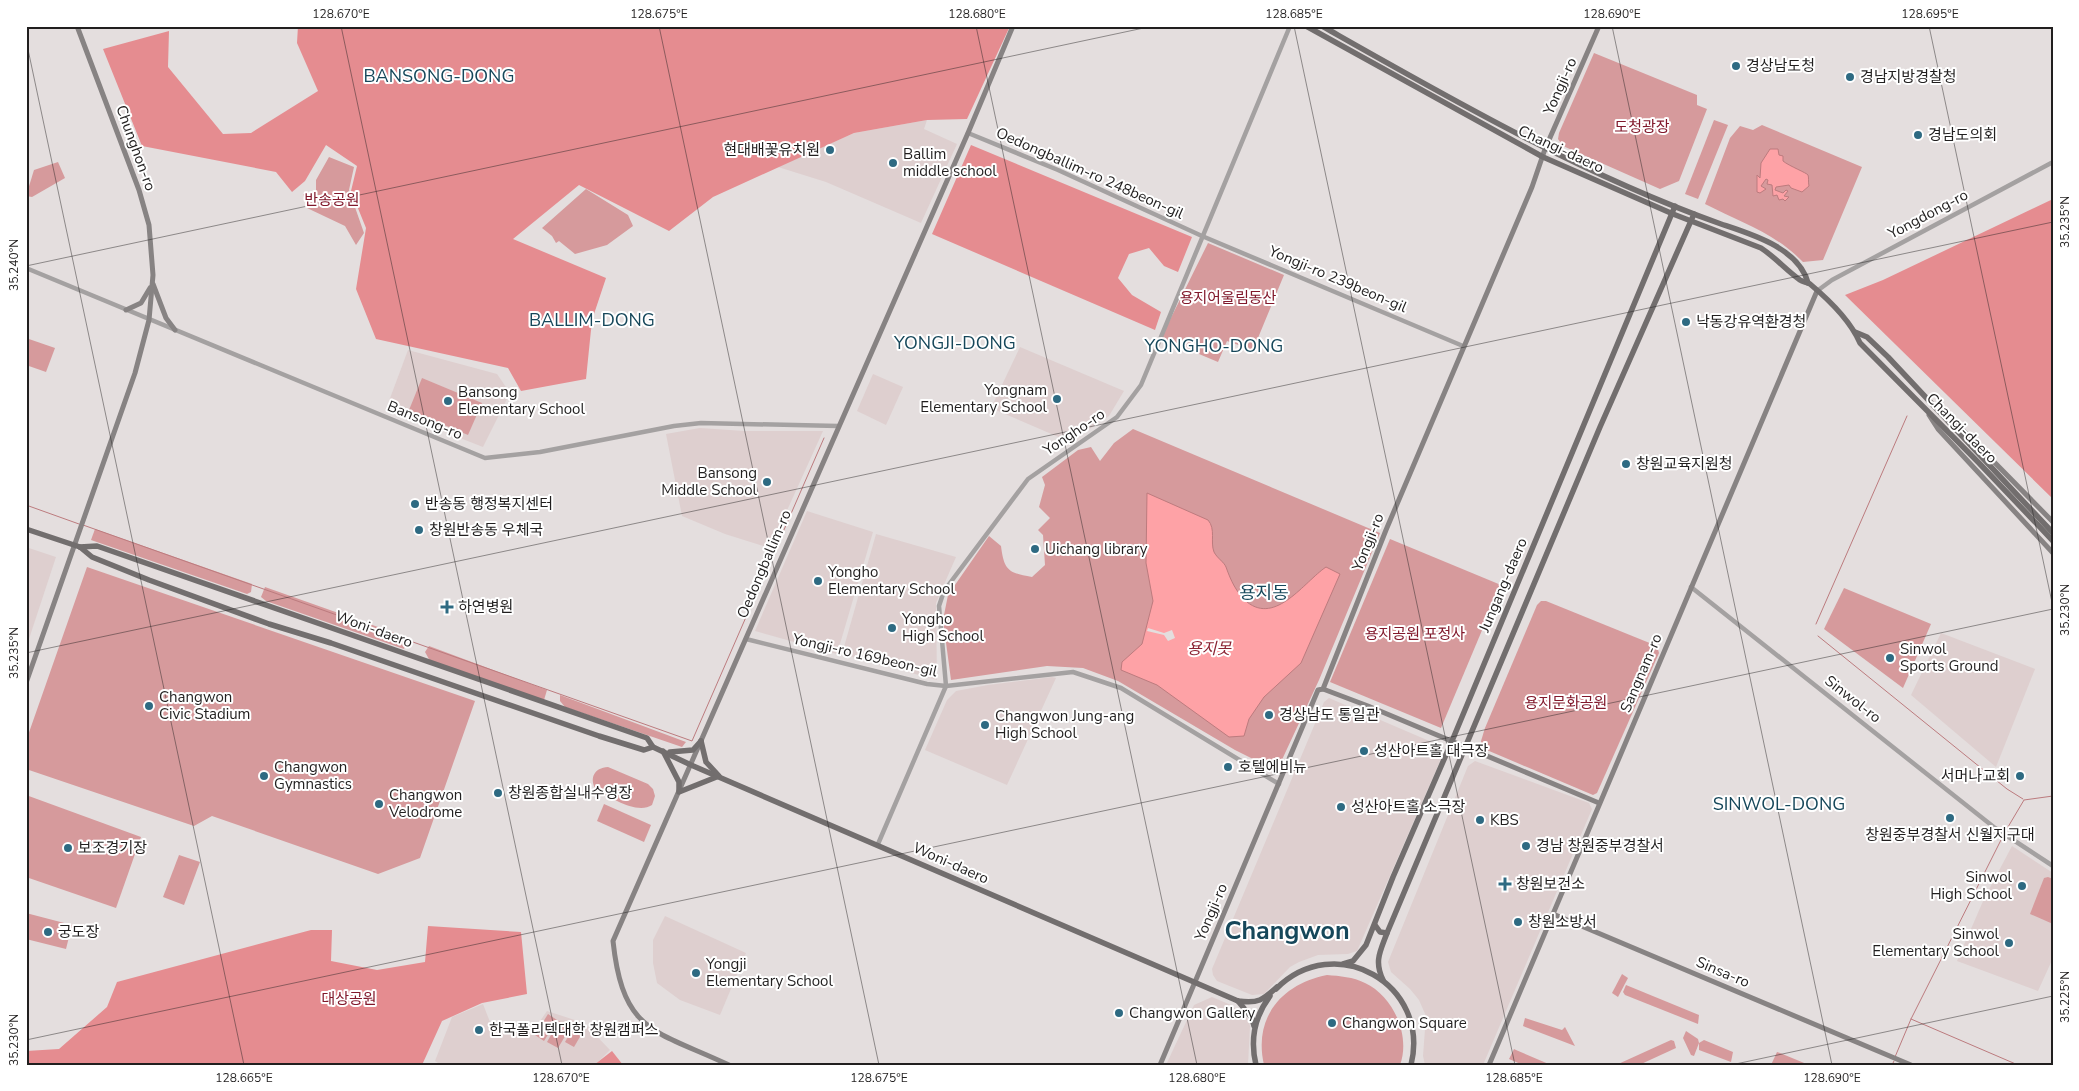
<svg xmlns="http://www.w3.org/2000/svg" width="2079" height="1091" viewBox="0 0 2079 1091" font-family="'Nunito Sans','Noto Sans KR',sans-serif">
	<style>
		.built { fill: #decfcf }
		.green { fill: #d69a9c }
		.forest { fill: #e58c90 }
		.water { fill: #fea2a6; stroke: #bc7b7e }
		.pier { fill: #e4dede }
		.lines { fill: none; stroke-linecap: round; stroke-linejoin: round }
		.stream { stroke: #bc7b7e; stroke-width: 1 }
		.tertiary { stroke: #a4a1a1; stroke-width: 4.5 }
		.secondary { stroke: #878383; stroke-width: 5 }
		.primary { stroke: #726e6e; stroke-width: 5.5 }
		.ticks { fill: none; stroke: #211f1f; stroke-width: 1; stroke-opacity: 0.45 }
		.poi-dot { fill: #2e6a82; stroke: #fff; stroke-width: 2 }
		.labels { text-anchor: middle; stroke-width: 4; stroke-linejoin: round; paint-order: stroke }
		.poi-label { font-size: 15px; fill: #211f1f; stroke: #fff; text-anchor: start }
		.street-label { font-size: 15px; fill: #211f1f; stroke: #fff }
		.park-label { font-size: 15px; fill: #81182b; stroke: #fff }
		.water-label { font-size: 16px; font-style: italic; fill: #8a2232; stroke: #fff }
		.quarter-label { font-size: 18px; fill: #16475a; stroke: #fff }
		.town-label { font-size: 25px; font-weight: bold; fill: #16475a; stroke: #fff }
		.neatline { fill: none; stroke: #211f1f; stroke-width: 2 }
		.ticks-label { font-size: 12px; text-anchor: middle; fill: #211f1f }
	</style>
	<rect width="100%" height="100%" fill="#e4dede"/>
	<g class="built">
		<path d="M 927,120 L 924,129 L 957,144 L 921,223 L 826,182 L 778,167 L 854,133 Z"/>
		<path d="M 1020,347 L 1124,391 L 1109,416 L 1070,442 L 991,408 Z"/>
		<path d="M 408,350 L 497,374 L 510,393 L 483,447 L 386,409 Z"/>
		<path d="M 873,374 L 903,387 L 886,425 L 857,411 Z"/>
		<path d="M 700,428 L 744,431 L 823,431 L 770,548 L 725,534 L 682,516 L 666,434 Z"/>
		<path d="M 807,511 L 873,532 L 837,654 L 755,631 Z"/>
		<path d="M 876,534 L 956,557 L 936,603 L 937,680 L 842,654 Z"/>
		<path d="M 26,547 L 56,557 L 26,648 Z"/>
		<path d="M 1941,633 L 2035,669 L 1996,767 L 1911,695 Z"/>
		<path d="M 1052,677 L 1056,678 L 1007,785 L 925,750 L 947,700 L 956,691 L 988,685 Z"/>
		<path d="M 1329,698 L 1434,743 L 1440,750 L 1441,759 L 1357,951 L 1348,954 L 1318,955 L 1299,962 L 1290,967 L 1264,994 L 1252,995 L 1217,981 L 1213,975 L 1212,969 L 1324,702 Z"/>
		<path d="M 1475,761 L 1589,803 L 1592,809 L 1483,1065 L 1425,1065 L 1423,1056 L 1426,1016 L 1419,1000 L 1410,989 L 1391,972 L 1388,962 L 1468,766 Z"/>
		<path d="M 2012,846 L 2053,873 L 2053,958 L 2038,991 L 1957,961 L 1984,899 Z"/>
		<path d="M 665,916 L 746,953 L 720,1015 L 680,1000 L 657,983 L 653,963 L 653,940 Z"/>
		<path d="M 1212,997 L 1231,1005 L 1247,1018 L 1250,1026 L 1248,1065 L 1166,1065 L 1194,1005 Z"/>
		<path d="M 483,1004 L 490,1022 L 529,1037 L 547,1011 L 584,1023 L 610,1050 L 595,1065 L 441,1065 L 435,1061 L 452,1017 Z"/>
	</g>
	<g class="green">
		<path d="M 1594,53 L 1697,95 L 1697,105 L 1707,109 L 1679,181 L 1660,189 L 1563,146 L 1558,139 L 1559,133 Z"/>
		<path d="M 1714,120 L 1728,125 L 1698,199 L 1685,194 Z"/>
		<path d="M 1762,125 L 1862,167 L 1823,260 L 1803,262 C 1775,233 1740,222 1705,204 L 1730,138 L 1740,126 L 1753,130 Z"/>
		<path d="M 329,157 L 354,167 L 349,190 L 364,233 L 356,245 L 345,226 L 307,208 L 303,194 L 316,191 L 316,180 Z"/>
		<path d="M 58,162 L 65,178 L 32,197 L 26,196 L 34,170 Z"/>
		<path d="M 586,189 L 628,215 L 633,226 L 607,245 L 575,254 L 559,241 L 556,243 L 552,236 L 542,228 Z"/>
		<path d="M 1208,243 L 1284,275 L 1253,350 L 1227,341 L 1218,362 L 1161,338 Z"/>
		<path d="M 26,338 L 55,348 L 46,372 L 26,365 Z"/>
		<path d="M 422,378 L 482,403 L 468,435 L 409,410 Z"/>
		<path d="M 1133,429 L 1380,533 L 1319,680 L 1280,764 L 1269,767 L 1235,750 L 1118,681 L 1083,668 L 1047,666 L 951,680 L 943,620 L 948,595 L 989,536 L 1001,546 C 1004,570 1008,573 1032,577 L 1045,565 L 1043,535 L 1038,530 L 1050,518 L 1039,507 L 1045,485 L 1042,477 L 1078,450 L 1091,447 L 1100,461 L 1114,443 Z"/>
		<path d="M 95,529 L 252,584 L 251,592 L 247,594 L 91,540 Z"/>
		<path d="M 1390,539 L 1501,585 L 1441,728 L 1330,682 Z"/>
		<path d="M 87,567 L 475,701 L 420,858 L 378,874 L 212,816 L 194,826 L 26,769 L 26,741 Z"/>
		<path d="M 265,587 L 409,638 L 404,649 L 266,601 L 261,597 Z"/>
		<path d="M 1844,588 L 1931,624 L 1903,688 L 1824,629 Z"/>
		<path d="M 1541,601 L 1546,601 L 1657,646 L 1659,653 L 1597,793 L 1593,795 L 1482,748 L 1481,741 L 1485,728 L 1537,605 Z"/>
		<path d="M 429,646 L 547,690 L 544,700 L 430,661 L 425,652 Z"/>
		<path d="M 560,695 L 686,742 L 682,747 L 565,707 L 560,701 Z"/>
		<path d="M 608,767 L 648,784 L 653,789 L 655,796 L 652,805 C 637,815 610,797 596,790 C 589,778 594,768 608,767 Z"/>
		<path d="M 26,795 L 141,837 L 116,908 L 26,877 Z"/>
		<path d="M 604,804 L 651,825 L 644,842 L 597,821 Z"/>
		<path d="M 179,855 L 200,862 L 184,905 L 163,897 Z"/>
		<path d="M 2048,877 L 2053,879 L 2053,924 L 2030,914 L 2044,878 Z"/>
		<path d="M 26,913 L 72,925 L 66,949 L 26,939 Z"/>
		<path d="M 1622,974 L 1628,978 L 1618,997 L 1612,993 Z"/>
		<path d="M 1327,975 C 1340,976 1353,977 1365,983 C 1393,996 1411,1035 1400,1065 L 1264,1065 C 1253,1017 1282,984 1327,975 Z"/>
		<path d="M 1626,985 L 1699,1015 L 1698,1024 L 1625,995 L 1623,992 Z"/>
		<path d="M 548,1014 L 557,1020 L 544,1041 L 535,1035 Z"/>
		<path d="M 1525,1018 L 1562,1030 L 1565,1027 L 1575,1046 L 1523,1026 Z"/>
		<path d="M 559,1021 L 570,1028 L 558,1048 L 547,1042 Z"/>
		<path d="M 575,1025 L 584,1030 L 574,1047 L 565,1042 Z"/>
		<path d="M 1686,1031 L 1698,1039 L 1699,1043 L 1704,1040 L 1733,1052 L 1731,1062 L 1699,1050 L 1699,1043 L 1694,1056 L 1691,1055 L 1683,1038 Z"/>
		<path d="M 1671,1040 L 1674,1041 L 1676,1048 L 1639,1065 L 1616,1065 Z"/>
		<path d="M 1514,1049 L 1516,1050 L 1551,1065 L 1523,1065 L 1509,1059 Z"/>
		<path d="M 1777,1052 L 1780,1053 L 1809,1065 L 1771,1065 Z"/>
	</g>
	<g class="forest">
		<path d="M 298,26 L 1010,26 L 967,119 L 927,120 L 854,133 L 713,197 L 669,231 L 579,185 L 513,239 L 606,278 L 592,320 L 586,379 L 521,391 L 508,368 L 376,339 L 356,289 L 366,228 L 351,191 L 357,166 L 326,145 L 305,181 L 292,192 L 276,172 L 142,146 L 103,49 L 169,31 L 168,67 L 223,134 L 251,133 L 318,91 L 297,43 Z"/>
		<path d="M 971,145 L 1192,237 L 1178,272 L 1164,266 L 1149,248 L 1129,254 L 1118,278 L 1132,295 L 1161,312 L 1155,330 L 932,234 Z"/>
		<path d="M 2053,199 L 2053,499 L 1845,295 L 1883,280 Z"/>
		<path d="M 428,926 L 521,932 L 527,994 L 482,1003 L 442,1021 L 422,1065 L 26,1065 L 26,1051 L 59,1049 L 107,1007 L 117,982 L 311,930 L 332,930 L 331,961 L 377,970 L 425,962 Z"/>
		<path d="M 612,1051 L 623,1065 L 594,1065 Z"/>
	</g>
	<g class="water">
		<path d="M 1770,149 L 1778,149 L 1779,155 L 1783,156 L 1783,161 C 1789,166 1807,173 1808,175 C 1809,177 1808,182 1809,186 L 1802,192 L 1791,188 L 1789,185 L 1776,187 L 1775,190 L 1783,193 L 1786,190 L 1788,191 L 1784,196 L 1789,197 L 1785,201 L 1783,199 L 1779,200 L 1777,195 L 1773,196 L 1772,185 L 1767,184 L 1768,180 L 1766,179 L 1761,186 L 1766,189 L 1760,193 L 1757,192 L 1757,175 L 1760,178 L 1761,163 Z"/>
		<path d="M 1147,493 L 1208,520 C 1216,529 1210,542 1214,552 C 1217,558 1224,562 1226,567 C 1231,581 1236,592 1247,602 C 1276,625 1304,582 1326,567 L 1340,574 L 1301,663 L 1264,697 L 1249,719 L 1244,736 L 1229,737 L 1157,685 L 1121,670 L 1122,662 L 1142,644 L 1153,601 L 1146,563 Z"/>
	</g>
	<path class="pier" d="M 1148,628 L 1164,633 L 1172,630 L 1175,638 L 1168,641 L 1164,635 L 1147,631 Z"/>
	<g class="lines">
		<g class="stream">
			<path d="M 26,505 L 79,524"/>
			<path d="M 83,525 L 692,741 L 824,438"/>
			<path d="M 1816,624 L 1907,416"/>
			<path d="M 1818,636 L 2007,789 L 2023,799"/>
			<path d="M 2005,832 L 2024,800 L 2053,796"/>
			<path d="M 1911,1019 L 2018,1065"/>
			<path d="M 1895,1057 L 1911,1019 L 2003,836"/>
			<path d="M 1892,1065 L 1894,1061"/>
		</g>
		<g class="tertiary">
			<path d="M 968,133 L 1058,170 L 1202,236 L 1463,346"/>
			<path d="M 26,268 L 485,458 L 540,452 L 674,426 L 701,423 L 838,426"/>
			<path d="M 1817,291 L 1832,280 L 2053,162"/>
			<path d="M 1691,587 L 1995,828 L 2053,866"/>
			<path d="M 746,639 L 927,684 L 946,686 L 1073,672 L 1121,688 L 1279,784"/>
			<path d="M 878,844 L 946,686 L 939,606 L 944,591 L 1028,479 L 1117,417 L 1141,385 L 1290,26"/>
		</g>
		<g class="secondary">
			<path d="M 153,284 L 166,318 L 175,330"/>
			<path d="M 126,310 L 141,303 L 150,288"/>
			<path d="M 1939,411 L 1946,413 L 2053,522"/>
			<path d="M 1929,415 L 1938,429 L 2053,553"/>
			<path d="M 26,683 L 135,373 L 149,320 L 153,275 L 149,225 L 139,190 L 77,26"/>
			<path d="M 1323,689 L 1368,706 L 1599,803"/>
			<path d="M 1553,914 L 1911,1065"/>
			<path d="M 729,1065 C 655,1030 623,1034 613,941 L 968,133 L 1013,26"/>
			<path d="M 1160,1065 L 1318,690 L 1323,689 L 1386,530 L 1532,187 L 1545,149 L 1599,26"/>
			<path d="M 1489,1065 L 1817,291"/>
		</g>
		<g class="primary">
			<path d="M 1306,26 L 1543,157 L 1673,214 L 1761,248 C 1775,257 1786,270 1800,280 C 1803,282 1807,282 1810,284 C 1828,299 1851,322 1860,343 L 1979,463 L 2053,541"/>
			<path d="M 1322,26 C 1451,99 1581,174 1721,224 C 1751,234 1799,248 1808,283"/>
			<path d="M 1855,332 L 1867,337 L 1888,357 L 2053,533"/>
			<path d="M 26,529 L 80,547 L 92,557 L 149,580 L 269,624 L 331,643 L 599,736 L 644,750 L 653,747"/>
			<path d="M 80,547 L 97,546 L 647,738 L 653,747 L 691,765 L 1238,1001 C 1258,1004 1263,1000 1277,987"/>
			<path d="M 663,751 L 679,782 L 679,792 L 719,776 L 706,762 L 701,741"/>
			<path d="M 670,752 L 693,750 L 701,741"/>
			<path d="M 1375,925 L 1380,932 L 1387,933"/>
			<path d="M 1343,964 L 1353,961 L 1366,945 L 1393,877 L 1452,741 L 1675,206"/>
			<path d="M 1383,980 C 1374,961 1380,952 1387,933 L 1600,427 L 1694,214"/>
			<path d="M 1276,989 C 1335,930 1431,984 1411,1065"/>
			<path d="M 1238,1001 L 1252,1018 L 1254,1026"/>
			<path d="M 1256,1065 C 1250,1040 1255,1016 1270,996"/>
		</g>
	</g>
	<path class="ticks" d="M 341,26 L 562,1065M 659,26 L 879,1065M 976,26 L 1197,1065M 1294,26 L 1515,1065M 1612,26 L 1832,1065M 1929,26 L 2053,607M 26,40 L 244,1065M 26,266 L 1153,26M 26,653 L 2053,222M 26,1040 L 2053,609M 1731,1065 L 2053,996"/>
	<g class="poi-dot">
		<circle cx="1736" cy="66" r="5"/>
		<circle cx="1850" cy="77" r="5"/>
		<circle cx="1918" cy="135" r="5"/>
		<circle cx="830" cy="150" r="5"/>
		<circle cx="893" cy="163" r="5"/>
		<circle cx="1686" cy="322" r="5"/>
		<circle cx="1057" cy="399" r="5"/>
		<circle cx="448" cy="401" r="5"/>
		<circle cx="1626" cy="464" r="5"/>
		<circle cx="767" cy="482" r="5"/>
		<circle cx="415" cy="504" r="5"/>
		<circle cx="419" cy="530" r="5"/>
		<circle cx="1035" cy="549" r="5"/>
		<circle cx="818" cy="581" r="5"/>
		<path d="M444.5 599.5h5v5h5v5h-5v5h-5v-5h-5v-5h5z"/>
		<circle cx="892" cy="628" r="5"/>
		<circle cx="1890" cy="658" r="5"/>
		<circle cx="149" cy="706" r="5"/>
		<circle cx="1269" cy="715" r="5"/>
		<circle cx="985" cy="725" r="5"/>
		<circle cx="1364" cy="751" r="5"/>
		<circle cx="1228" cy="767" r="5"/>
		<circle cx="264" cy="776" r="5"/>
		<circle cx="2020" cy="776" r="5"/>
		<circle cx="498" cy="793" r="5"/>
		<circle cx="379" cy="804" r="5"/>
		<circle cx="1341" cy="807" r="5"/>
		<circle cx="1950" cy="818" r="5"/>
		<circle cx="1480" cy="820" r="5"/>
		<circle cx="1526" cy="846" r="5"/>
		<circle cx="68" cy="848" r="5"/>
		<path d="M1502.5 876.5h5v5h5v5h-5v5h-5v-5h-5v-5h5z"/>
		<circle cx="2022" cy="886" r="5"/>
		<circle cx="1518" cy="922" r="5"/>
		<circle cx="48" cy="932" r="5"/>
		<circle cx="2009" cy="943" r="5"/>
		<circle cx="696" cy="973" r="5"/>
		<circle cx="1119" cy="1013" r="5"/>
		<circle cx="1332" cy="1023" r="5"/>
		<circle cx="479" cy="1030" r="5"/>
	</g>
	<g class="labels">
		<g class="poi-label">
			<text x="1746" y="71">경상남도청</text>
			<text x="1860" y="82">경남지방경찰청</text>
			<text x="1928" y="140">경남도의회</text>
			<text x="820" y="155" text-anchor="end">현대배꽃유치원</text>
			<text x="903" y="159">Ballim<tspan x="903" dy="17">middle school</tspan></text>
			<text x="1696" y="327">낙동강유역환경청</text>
			<text x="1047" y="395" text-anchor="end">Yongnam<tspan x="1047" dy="17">Elementary School</tspan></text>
			<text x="458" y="397">Bansong<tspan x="458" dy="17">Elementary School</tspan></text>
			<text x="1636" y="469">창원교육지원청</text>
			<text x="757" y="478" text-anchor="end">Bansong<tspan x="757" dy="17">Middle School</tspan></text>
			<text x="425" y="509">반송동 행정복지센터</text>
			<text x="429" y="535">창원반송동 우체국</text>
			<text x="1045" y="554">Uichang library</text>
			<text x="828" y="577">Yongho<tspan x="828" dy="17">Elementary School</tspan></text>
			<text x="458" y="612">하연병원</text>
			<text x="902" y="624">Yongho<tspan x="902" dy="17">High School</tspan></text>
			<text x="1900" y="654">Sinwol<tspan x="1900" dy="17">Sports Ground</tspan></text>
			<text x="159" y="702">Changwon<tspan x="159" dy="17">Civic Stadium</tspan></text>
			<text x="1279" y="720">경상남도 통일관</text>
			<text x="995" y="721">Changwon Jung-ang<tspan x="995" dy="17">High School</tspan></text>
			<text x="1374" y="756">성산아트홀 대극장</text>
			<text x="274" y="772">Changwon<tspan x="274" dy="17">Gymnastics</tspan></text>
			<text x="1238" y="772">호텔에비뉴</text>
			<text x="2010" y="781" text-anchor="end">서머나교회</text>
			<text x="508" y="798">창원종합실내수영장</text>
			<text x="389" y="800">Changwon<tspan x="389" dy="17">Velodrome</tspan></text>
			<text x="1351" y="812">성산아트홀 소극장</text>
			<text x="1490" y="825">KBS</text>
			<text x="1950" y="840" text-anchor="middle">창원중부경찰서 신월지구대</text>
			<text x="1536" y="851">경남 창원중부경찰서</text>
			<text x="78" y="853">보조경기장</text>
			<text x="2012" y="882" text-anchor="end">Sinwol<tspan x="2012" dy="17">High School</tspan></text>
			<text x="1516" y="889">창원보건소</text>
			<text x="1528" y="927">창원소방서</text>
			<text x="58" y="937">궁도장</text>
			<text x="1999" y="939" text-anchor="end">Sinwol<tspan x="1999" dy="17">Elementary School</tspan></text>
			<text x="706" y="969">Yongji<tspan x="706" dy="17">Elementary School</tspan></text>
			<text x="1129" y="1018">Changwon Gallery</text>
			<text x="1342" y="1028">Changwon Square</text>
			<text x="489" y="1035">한국폴리텍대학 창원캠퍼스</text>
		</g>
		<g class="street-label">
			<text transform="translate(1560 86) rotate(-66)" y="5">Yongji-ro</text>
			<text transform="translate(136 148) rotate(70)" y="5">Chunghon-ro</text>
			<text transform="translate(1561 149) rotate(25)" y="5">Changi-daero</text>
			<text transform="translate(1090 173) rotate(24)" y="5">Oedongballim-ro 248beon-gil</text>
			<text transform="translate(1928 214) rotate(-28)" y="5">Yongdong-ro</text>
			<text transform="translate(1338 279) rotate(23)" y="5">Yongji-ro 239beon-gil</text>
			<text transform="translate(425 420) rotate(22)" y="5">Bansong-ro</text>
			<text transform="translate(1962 428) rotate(45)" y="5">Changi-daero</text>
			<text transform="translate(1074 432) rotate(-34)" y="5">Yongho-ro</text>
			<text transform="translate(1368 542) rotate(-68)" y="5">Yongji-ro</text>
			<text transform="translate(764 564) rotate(-67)" y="5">Oedongballim-ro</text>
			<text transform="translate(1503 585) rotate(-67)" y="5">Jungang-daero</text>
			<text transform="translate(374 629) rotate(20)" y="5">Woni-daero</text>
			<text transform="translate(865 655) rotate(13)" y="5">Yongji-ro 169beon-gil</text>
			<text transform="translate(1641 673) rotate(-67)" y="5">Sangnam-ro</text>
			<text transform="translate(1853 699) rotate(38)" y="5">Sinwol-ro</text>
			<text transform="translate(951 863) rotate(24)" y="5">Woni-daero</text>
			<text transform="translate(1211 912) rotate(-67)" y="5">Yongji-ro</text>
			<text transform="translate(1723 972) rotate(23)" y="5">Sinsa-ro</text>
		</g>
		<g class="park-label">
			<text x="1642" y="132">도청광장</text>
			<text x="332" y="205">반송공원</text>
			<text x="1228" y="303">용지어울림동산</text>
			<text x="1415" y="639">용지공원 포정사</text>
			<text x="1566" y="708">용지문화공원</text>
			<text x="349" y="1004">대상공원</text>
		</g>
		<g class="water-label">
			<text x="1209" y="654">용지못</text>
		</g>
		<g class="quarter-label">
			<text x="439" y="82">BANSONG-DONG</text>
			<text x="592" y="326">BALLIM-DONG</text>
			<text x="955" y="349">YONGJI-DONG</text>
			<text x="1214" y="352">YONGHO-DONG</text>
			<text x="1264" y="599">용지동</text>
			<text x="1779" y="810">SINWOL-DONG</text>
		</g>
		<g class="town-label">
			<text x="1287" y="939">Changwon</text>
		</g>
	</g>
	<rect width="2079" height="1091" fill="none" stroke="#ffffff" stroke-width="55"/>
	<rect x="28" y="28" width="2024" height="1036" class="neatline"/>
	<g class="ticks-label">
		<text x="341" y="18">128.670°E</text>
		<text x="659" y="18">128.675°E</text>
		<text x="977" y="18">128.680°E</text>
		<text x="1294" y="18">128.685°E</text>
		<text x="1612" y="18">128.690°E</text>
		<text x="1930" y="18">128.695°E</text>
		<text transform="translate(2065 222) rotate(-90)" y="4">35.235°N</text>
		<text transform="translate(14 265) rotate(-90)" y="4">35.240°N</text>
		<text transform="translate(2065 610) rotate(-90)" y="4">35.230°N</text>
		<text transform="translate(14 653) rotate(-90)" y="4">35.235°N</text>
		<text transform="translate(2065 997) rotate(-90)" y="4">35.225°N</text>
		<text transform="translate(14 1040) rotate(-90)" y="4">35.230°N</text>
		<text x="244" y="1082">128.665°E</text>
		<text x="561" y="1082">128.670°E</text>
		<text x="879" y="1082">128.675°E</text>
		<text x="1197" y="1082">128.680°E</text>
		<text x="1514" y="1082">128.685°E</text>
		<text x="1832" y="1082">128.690°E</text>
	</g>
</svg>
